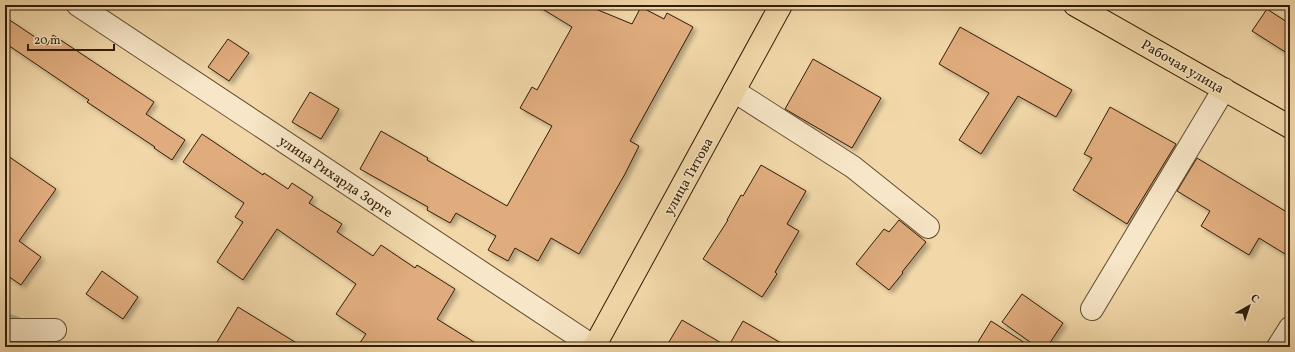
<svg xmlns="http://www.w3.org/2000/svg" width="1295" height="352" viewBox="0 0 1295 352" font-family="Vollkorn,serif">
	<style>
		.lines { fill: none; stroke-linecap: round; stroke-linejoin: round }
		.river { stroke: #9eb8b2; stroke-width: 52 }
		.building { fill: #e0ac7e; stroke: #311c07; filter: url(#shadow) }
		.minor-casing { stroke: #614b30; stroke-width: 24 }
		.major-casing { stroke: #311c07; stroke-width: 24 }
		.minor { stroke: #f7e6c7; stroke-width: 22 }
		.major { stroke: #f2d8a9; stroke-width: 22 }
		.labels { text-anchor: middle; stroke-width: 3; stroke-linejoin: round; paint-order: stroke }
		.street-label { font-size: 14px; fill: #311c07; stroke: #f7e6c7 }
	</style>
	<defs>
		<filter id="shadow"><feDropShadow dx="3.5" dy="3.5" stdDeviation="2" flood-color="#0004"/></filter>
	</defs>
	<rect width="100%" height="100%" fill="#f2d8a9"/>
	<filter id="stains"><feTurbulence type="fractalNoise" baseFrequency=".005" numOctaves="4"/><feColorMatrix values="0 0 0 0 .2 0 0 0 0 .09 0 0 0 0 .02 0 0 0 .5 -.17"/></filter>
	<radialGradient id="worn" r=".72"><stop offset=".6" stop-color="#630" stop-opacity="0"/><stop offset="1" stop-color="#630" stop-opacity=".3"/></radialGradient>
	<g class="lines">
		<path class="river" d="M 7,340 L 14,347"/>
	</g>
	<g class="building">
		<path d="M 536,5 L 586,5 L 632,24 L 641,7 L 664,19 L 667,13 L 693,27 L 630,141 L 639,146 L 625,174 L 579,254 L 551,238 L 538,261 L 515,248 L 508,261 L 488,250 L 496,236 L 456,213 L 450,223 L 427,210 L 428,207 L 360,169 L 381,131 L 428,158 L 427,160 L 507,206 L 552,126 L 520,108 L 532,87 L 537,90 L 572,27 Z"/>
		<path d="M 1267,9 L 1290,24 L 1290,55 L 1252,31 Z"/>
		<path d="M 5,17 L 47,45 L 53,35 L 154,102 L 146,114 L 185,140 L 172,160 L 154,148 L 155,147 L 87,102 L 89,100 L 5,43 Z"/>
		<path d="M 960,27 L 1072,90 L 1056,117 L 1018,96 L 981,154 L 959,140 L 989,93 L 939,64 Z"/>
		<path d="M 228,39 L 249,53 L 229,81 L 208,67 Z"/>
		<path d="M 813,59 L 881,98 L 852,148 L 785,109 Z"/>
		<path d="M 310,92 L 339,109 L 321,139 L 292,122 Z"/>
		<path d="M 1110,107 L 1176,144 L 1127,224 L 1073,190 L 1092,158 L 1084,154 Z"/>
		<path d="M 202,134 L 263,175 L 264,173 L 288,189 L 292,183 L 313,197 L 309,203 L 342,224 L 337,232 L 373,256 L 381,245 L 415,268 L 417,265 L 455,289 L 437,319 L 482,347 L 357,347 L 366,334 L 336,314 L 356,284 L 277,229 L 243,280 L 217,262 L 243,222 L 235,217 L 244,203 L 183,162 Z"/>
		<path d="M 5,154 L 56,189 L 19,241 L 41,257 L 21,285 L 5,274 Z"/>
		<path d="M 1197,158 L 1290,214 L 1290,257 L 1259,238 L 1249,255 L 1201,226 L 1210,211 L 1177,191 Z"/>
		<path d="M 761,165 L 806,191 L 787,224 L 799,231 L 775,272 L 777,274 L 762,297 L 703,259 L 728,220 L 727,220 L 741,195 L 743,196 Z"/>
		<path d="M 899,220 L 926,242 L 902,272 L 903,273 L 889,290 L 856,264 L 884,229 L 889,232 Z"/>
		<path d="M 102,271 L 138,297 L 123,319 L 86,294 Z"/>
		<path d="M 1022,294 L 1063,323 L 1047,347 L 1037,347 L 1002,322 Z"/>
		<path d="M 238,307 L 303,347 L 214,347 Z"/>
		<path d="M 682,320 L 728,347 L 743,321 L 788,347 L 666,347 Z"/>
		<path d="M 991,321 L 1031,347 L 975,347 Z"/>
	</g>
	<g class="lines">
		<g class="minor-casing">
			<g id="minor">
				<path d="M 78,5 L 594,347"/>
				<path d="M 734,91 L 853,167 L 928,227"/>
				<path d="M 1092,309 L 1224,89"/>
				<path d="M 5,330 L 55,330"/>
				<path d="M 1278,347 L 1290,328"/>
			</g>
		</g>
		<g class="major-casing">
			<g id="major">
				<path d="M 1075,5 L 1290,127"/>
				<path d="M 594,347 L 781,5"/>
			</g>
		</g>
		<use href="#minor" class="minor"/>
		<use href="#major" class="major"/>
	</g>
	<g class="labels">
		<g class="street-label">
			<text transform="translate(1183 66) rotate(30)" y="5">Рабочая улица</text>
			<text transform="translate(336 176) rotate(34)" y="5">улица Рихарда Зорге</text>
			<text transform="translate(688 176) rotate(-61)" y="5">улица Титова</text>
		</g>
	</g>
	<rect width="1295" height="352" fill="none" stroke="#f2d8a9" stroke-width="20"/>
	<rect x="6" y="6" width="1283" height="340" fill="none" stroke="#311c07" stroke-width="2"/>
	<rect x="10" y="10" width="1275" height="332" fill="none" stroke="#311c07"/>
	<g transform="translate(1249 306) rotate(39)" stroke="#f7e6c7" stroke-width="3" paint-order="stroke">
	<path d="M0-3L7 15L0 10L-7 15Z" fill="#311c07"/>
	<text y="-6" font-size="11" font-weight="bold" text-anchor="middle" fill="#311c07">С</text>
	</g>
	<path d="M28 44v6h86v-6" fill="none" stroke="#311c07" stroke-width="2"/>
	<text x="34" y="44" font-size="12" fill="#311c07" stroke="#f7e6c7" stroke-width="3" paint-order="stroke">20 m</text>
	<rect width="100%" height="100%" filter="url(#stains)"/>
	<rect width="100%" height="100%" fill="url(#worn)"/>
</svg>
